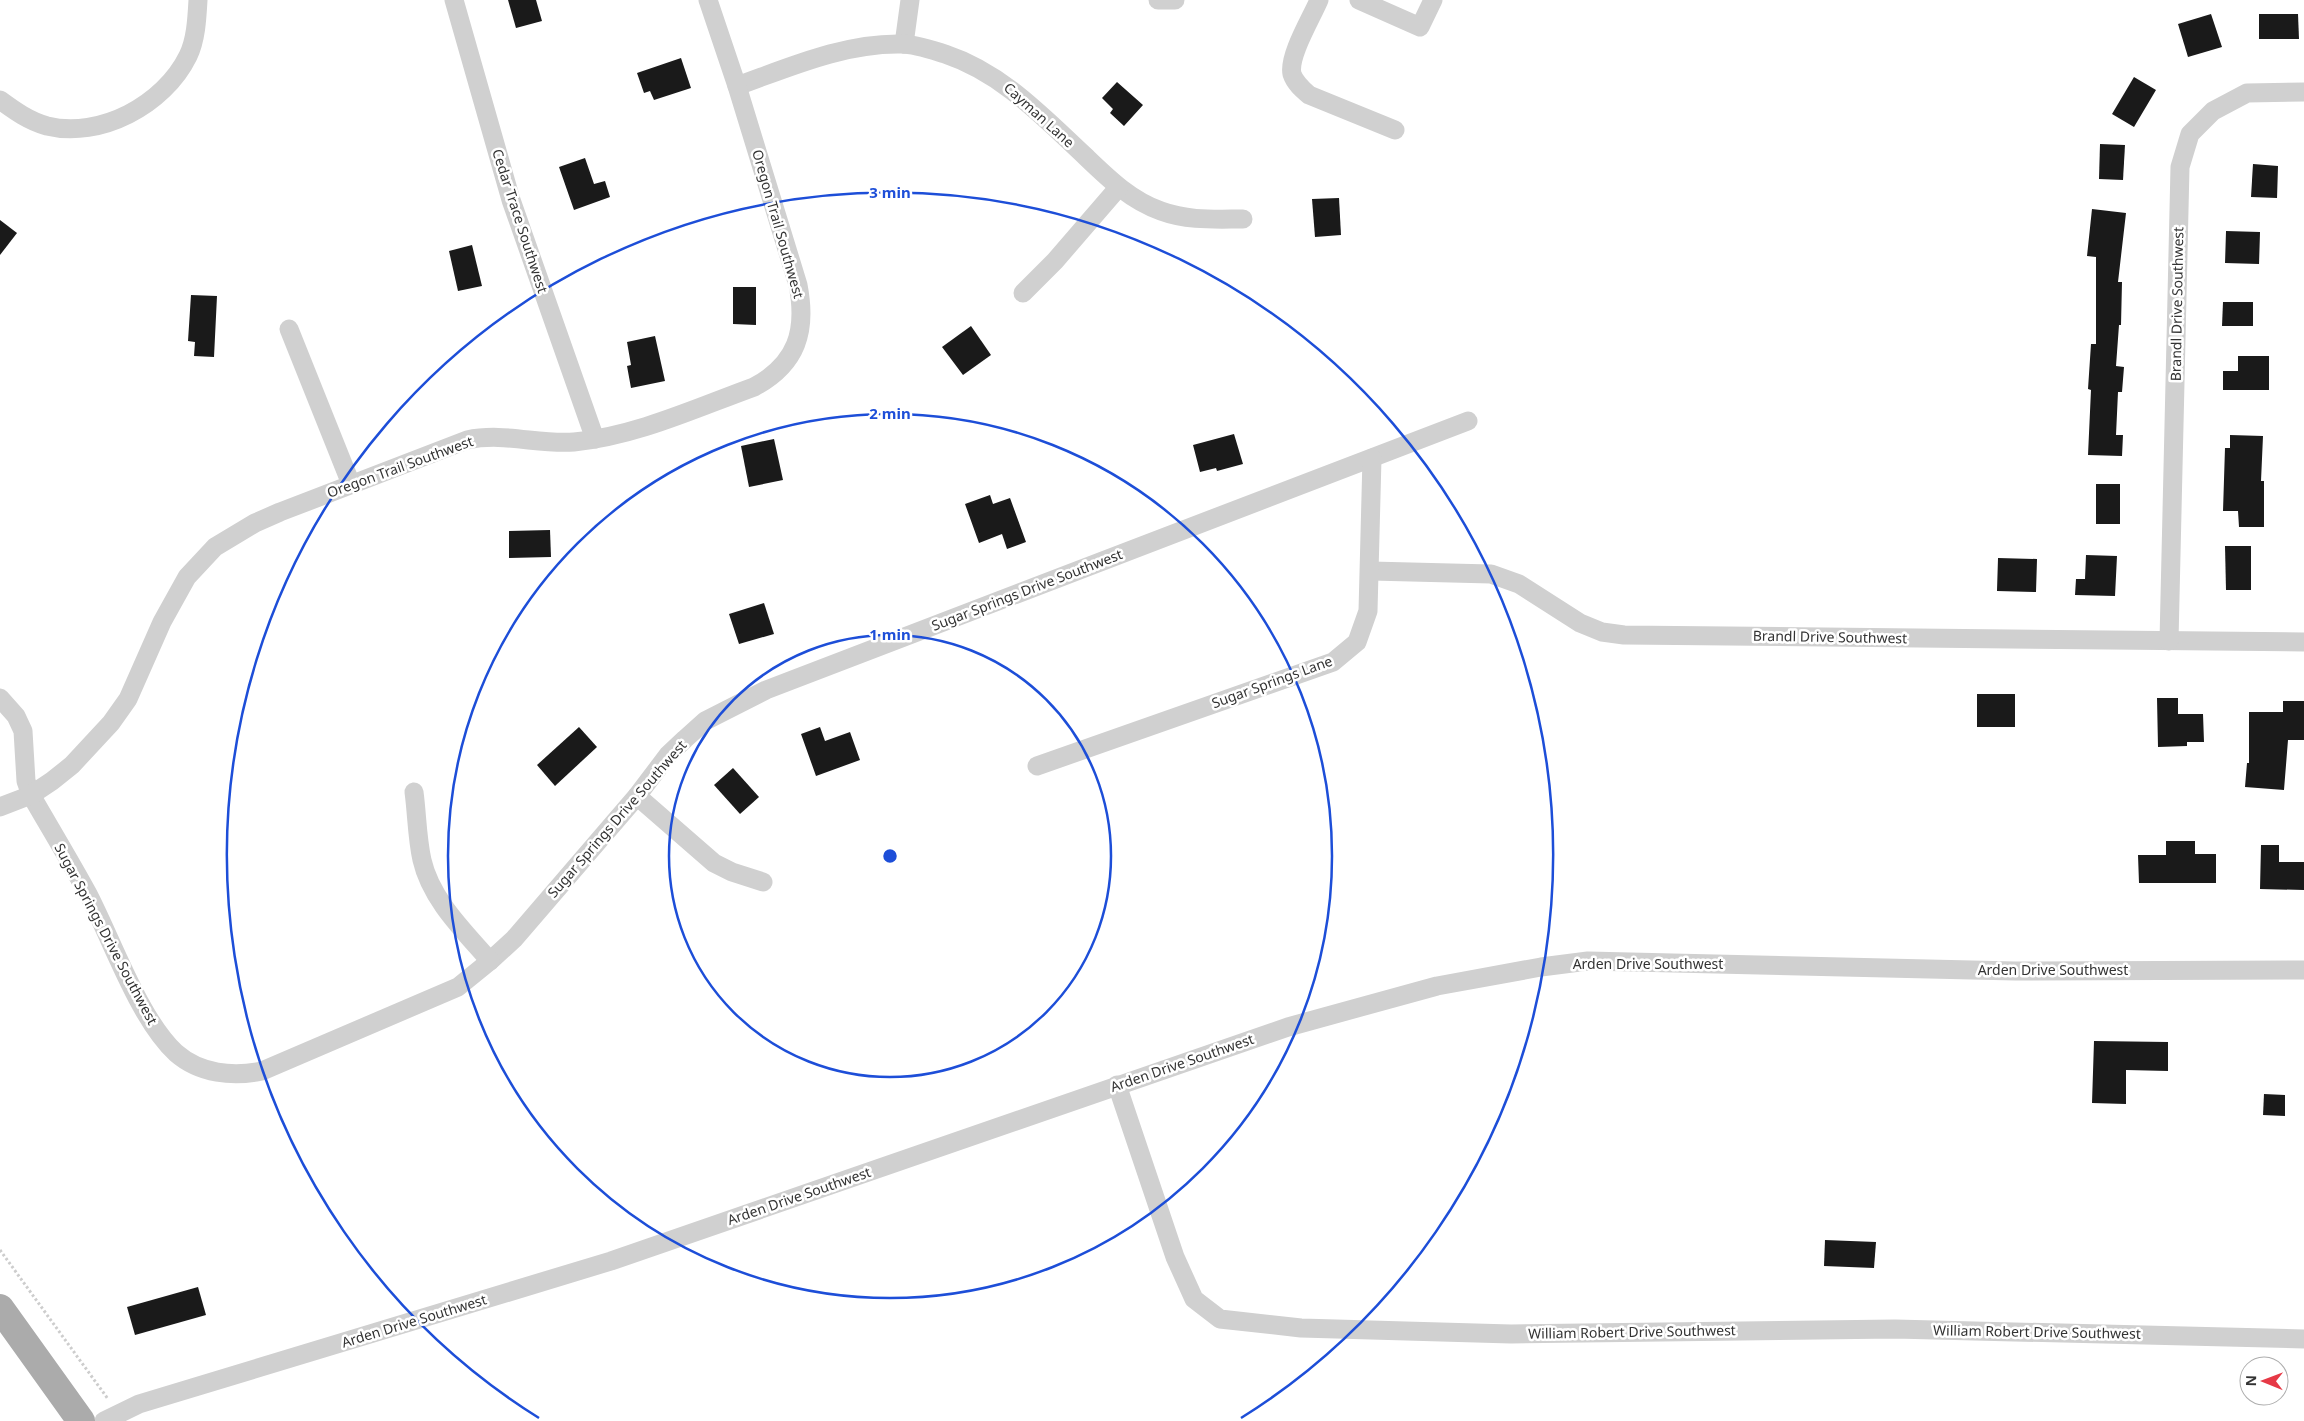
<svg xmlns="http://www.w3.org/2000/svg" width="2304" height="1421" viewBox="0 0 2304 1421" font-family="'Noto Sans',sans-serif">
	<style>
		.building { fill: #1a1a1a }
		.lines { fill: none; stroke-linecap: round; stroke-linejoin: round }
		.path { stroke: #cdcdcd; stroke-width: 3; stroke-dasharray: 2.5 2.5; stroke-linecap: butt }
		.minor { stroke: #d0d0d0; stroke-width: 19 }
		.primary { stroke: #ababab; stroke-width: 28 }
		.ring { fill: none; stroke: #1d4ed8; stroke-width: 2.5 }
		.labels { text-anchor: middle; stroke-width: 5; stroke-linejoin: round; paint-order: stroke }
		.street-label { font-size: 14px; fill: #333; stroke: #fff }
		.centre { fill: #1d4ed8; stroke: #fff; stroke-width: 2.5 }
		.ring-label { font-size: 15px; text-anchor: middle; font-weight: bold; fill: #1d4ed8; stroke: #fff; stroke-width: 5; stroke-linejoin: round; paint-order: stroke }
	</style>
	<rect width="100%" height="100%" fill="#fff"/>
	<g class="building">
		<path d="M 508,0 L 536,0 L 542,21 L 516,28 Z"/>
		<path d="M 2211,14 L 2222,47 L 2188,57 L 2178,24 Z"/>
		<path d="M 2259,14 L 2298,14 L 2299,39 L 2259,39 Z"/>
		<path d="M 681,58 L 691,88 L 654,100 L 650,91 L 644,93 L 637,73 Z"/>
		<path d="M 2134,77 L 2156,90 L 2134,127 L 2112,114 Z"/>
		<path d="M 1117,82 L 1143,105 L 1124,126 L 1110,113 L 1113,109 L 1102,98 Z"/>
		<path d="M 2100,144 L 2125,145 L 2123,180 L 2099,179 Z"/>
		<path d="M 585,158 L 594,184 L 605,181 L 610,197 L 574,210 L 559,167 Z"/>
		<path d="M 2253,164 L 2278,166 L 2277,198 L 2251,197 Z"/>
		<path d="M 1339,198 L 1341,235 L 1315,237 L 1312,199 Z"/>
		<path d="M 2092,209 L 2126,213 L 2118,282 L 2122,282 L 2121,325 L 2119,325 L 2116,366 L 2124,367 L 2122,392 L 2118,392 L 2116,435 L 2123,435 L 2122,456 L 2088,455 L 2091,390 L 2088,389 L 2091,344 L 2096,344 L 2096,257 L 2087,256 Z"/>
		<path d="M 0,220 L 17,233 L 0,255 Z"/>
		<path d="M 2226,231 L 2260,232 L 2259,264 L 2225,263 Z"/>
		<path d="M 472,245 L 482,286 L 458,291 L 449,251 Z"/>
		<path d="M 733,287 L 756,287 L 756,325 L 733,324 Z"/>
		<path d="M 191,295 L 217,296 L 214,357 L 194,356 L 195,342 L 188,341 Z"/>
		<path d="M 2223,302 L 2253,302 L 2253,326 L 2222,326 Z"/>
		<path d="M 971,326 L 991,355 L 963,375 L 942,347 Z"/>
		<path d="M 655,336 L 665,381 L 631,388 L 627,366 L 631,365 L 627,342 Z"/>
		<path d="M 2238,356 L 2269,356 L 2269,390 L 2223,390 L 2223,371 L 2238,371 Z"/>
		<path d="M 1234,434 L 1243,464 L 1217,471 L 1216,468 L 1200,472 L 1193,445 Z"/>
		<path d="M 2230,435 L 2263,436 L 2261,481 L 2264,481 L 2264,527 L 2239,527 L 2238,511 L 2223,511 L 2225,448 L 2230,448 Z"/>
		<path d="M 774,439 L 783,480 L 749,487 L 741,446 Z"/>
		<rect x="2096" y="484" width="24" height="40"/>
		<path d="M 990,495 L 993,504 L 1010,498 L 1026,542 L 1007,549 L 1002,534 L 979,543 L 965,504 Z"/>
		<path d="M 550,530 L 551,557 L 509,558 L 509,531 Z"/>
		<path d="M 2225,546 L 2251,546 L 2251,590 L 2226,590 Z"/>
		<path d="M 2086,555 L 2117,556 L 2115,596 L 2075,595 L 2076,579 L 2085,579 Z"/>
		<path d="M 1998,558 L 2037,559 L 2036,592 L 1997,591 Z"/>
		<path d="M 764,603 L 774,634 L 739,644 L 729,614 Z"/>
		<rect x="1977" y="694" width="38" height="33"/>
		<path d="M 2157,698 L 2178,698 L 2178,714 L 2203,714 L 2204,742 L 2187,742 L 2187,746 L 2158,747 Z"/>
		<path d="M 2283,701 L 2304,701 L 2304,740 L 2288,740 L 2284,790 L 2245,787 L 2247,763 L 2249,763 L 2249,712 L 2283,712 Z"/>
		<path d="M 579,727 L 597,747 L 555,786 L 537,765 Z"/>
		<path d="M 820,727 L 825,741 L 850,732 L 860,760 L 816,776 L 801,734 Z"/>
		<path d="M 733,768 L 759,797 L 740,814 L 714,785 Z"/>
		<path d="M 2166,841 L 2195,841 L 2195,854 L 2216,854 L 2216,883 L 2139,883 L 2138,855 L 2166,855 Z"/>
		<path d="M 2261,845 L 2279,845 L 2279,862 L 2304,862 L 2304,890 L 2260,889 Z"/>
		<path d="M 2094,1041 L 2168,1042 L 2168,1071 L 2126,1070 L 2126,1104 L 2092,1103 Z"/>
		<path d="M 2264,1094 L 2285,1095 L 2285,1116 L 2263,1115 Z"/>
		<path d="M 1825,1240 L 1876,1242 L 1874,1268 L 1824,1266 Z"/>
		<path d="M 198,1287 L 206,1315 L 135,1335 L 127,1307 Z"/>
	</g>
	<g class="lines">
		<path class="path" d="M 0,1250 L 108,1399"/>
		<g class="minor">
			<path d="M 454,0 L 511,200 L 595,439"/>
			<path d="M 1158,0 L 1175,0"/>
			<path d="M 1319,0 C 1312,17 1288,56 1292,74 C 1295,83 1302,89 1309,95 L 1395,130"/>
			<path d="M 1359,0 L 1420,27 L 1433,0"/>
			<path d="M 904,44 L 910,0"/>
			<path d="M 737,86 C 790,67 844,43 901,44 C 915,44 932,50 945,54 C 1002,73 1042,116 1085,156 C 1108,178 1130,200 1161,211 C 1188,221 1215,219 1243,219"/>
			<path d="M 0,100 C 15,111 29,121 47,126 C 100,139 164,105 188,56 C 196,40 197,18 198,0"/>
			<path d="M 1023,293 L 1055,261 L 1118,188"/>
			<path d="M 289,329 L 351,484"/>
			<path d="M 1371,571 L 1491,574 L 1519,584 L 1580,623 L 1602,632 L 1624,635 L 2304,642"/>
			<path d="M 2169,641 L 2180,167 L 2190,134 L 2213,111 L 2247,93 L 2304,92"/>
			<path d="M 0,698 L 16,716 L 23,731 L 26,781 L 31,795 C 50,828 70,861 88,894 C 112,940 139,1019 176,1053 C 200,1074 233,1077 262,1071 L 458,987 L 490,961 L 514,939 L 637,796 L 668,755 L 685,739 L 705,721 L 766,690 L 1468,421"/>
			<path d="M 1037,766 L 1333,662 L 1357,642 L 1368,611 L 1372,458"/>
			<path d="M 414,792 C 417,814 417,838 422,860 C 431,900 465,932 490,961"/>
			<path d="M 637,796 L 714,863 L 732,872 L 763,882"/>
			<path d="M 0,807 L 31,795 L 52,781 L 72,765 L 111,723 L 128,699 L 162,622 L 187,577 L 215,547 L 255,523 L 280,512 L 467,440 C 504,432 539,445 574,442 C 636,436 696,408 754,387 C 797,364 807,331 798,285 L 737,86 L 708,0"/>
			<path d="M 1117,1085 L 1175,1257 L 1194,1299 L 1220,1319 L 1301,1328 L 1511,1334 L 1895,1329 L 2304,1339"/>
			<path d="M 104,1421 L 139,1404 L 611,1261 L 1288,1027 L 1437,986 L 1541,967 L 1588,961 L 2015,971 L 2304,970"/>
		</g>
		<path class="primary" d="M 0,1308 L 81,1421"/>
	</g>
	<g class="ring">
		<circle cx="890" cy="856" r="221"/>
		<circle cx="890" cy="856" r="442"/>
		<path d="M539 1418A663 663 0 1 1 1241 1418"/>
	</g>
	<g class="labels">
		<g class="street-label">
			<text transform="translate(1039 115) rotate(42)" y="5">Cayman Lane</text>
			<text transform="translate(520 221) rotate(72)" y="5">Cedar Trace Southwest</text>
			<text transform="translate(778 224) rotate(74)" y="5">Oregon Trail Southwest</text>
			<text transform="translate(2177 304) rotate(-89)" y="5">Brandl Drive Southwest</text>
			<text transform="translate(400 467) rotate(-20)" y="5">Oregon Trail Southwest</text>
			<text transform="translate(1027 590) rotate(-21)" y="5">Sugar Springs Drive Southwest</text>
			<text transform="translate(1830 637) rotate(1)" y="5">Brandl Drive Southwest</text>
			<text transform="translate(1272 682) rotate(-20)" y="5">Sugar Springs Lane</text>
			<text transform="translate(617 819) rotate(-49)" y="5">Sugar Springs Drive Southwest</text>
			<text transform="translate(106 934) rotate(62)" y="5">Sugar Springs Drive Southwest</text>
			<text x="1648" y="969">Arden Drive Southwest</text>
			<text x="2053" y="975">Arden Drive Southwest</text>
			<text transform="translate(1182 1063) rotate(-19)" y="5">Arden Drive Southwest</text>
			<text transform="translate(799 1196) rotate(-19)" y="5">Arden Drive Southwest</text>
			<text transform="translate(414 1321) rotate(-17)" y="5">Arden Drive Southwest</text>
			<text transform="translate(1632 1332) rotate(-1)" y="5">William Robert Drive Southwest</text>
			<text transform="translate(2037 1332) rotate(1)" y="5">William Robert Drive Southwest</text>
		</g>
	</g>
	<circle cx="890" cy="856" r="8" class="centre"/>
	<g class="ring-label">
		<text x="890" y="198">3 min</text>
		<text x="890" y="419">2 min</text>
		<text x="890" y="640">1 min</text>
	</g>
	<g transform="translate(2264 1381) rotate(271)"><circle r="24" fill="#ffffff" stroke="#adadad"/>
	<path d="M0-4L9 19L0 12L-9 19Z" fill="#e63946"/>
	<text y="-8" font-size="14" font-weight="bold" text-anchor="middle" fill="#333333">N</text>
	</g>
</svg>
